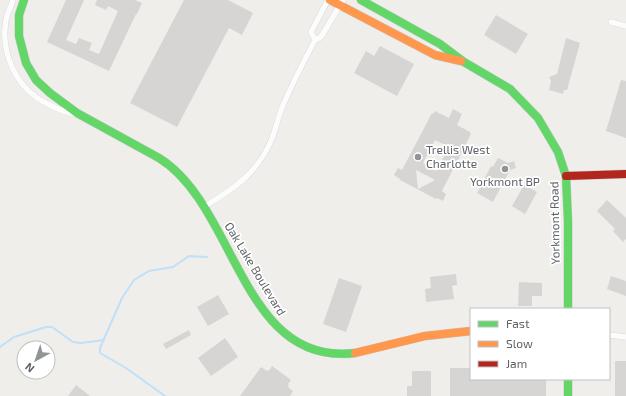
<svg xmlns="http://www.w3.org/2000/svg" width="626" height="396" viewBox="0 0 626 396" font-family="'Exo 2',sans-serif">
	<style>
		.lines { fill: none; stroke-linecap: round; stroke-linejoin: round }
		.stream { stroke: #bfe0f9; stroke-width: 2 }
		.building { fill: #d6d5d3; fill-rule: evenodd }
		.street-casing { stroke: #cbcccc; stroke-width: 6 }
		.fast-casing { stroke: #cacacb; stroke-width: 9 }
		.slow-casing { stroke: #cacacb; stroke-width: 9 }
		.jam-casing { stroke: #cacacb; stroke-width: 9 }
		.street { stroke: #fdfcfc; stroke-width: 5.5 }
		.fast { stroke: #63d668; stroke-width: 8 }
		.slow { stroke: #ff974d; stroke-width: 8 }
		.jam { stroke: #b3261e; stroke-width: 8 }
		.poi-dot { fill: #919496; stroke: #fff; stroke-width: 1.5 }
		.labels { text-anchor: middle; stroke-width: 3.5; stroke-linejoin: round; paint-order: stroke }
		.poi-label { font-size: 12px; fill: #5f6368; stroke: #fff; text-anchor: start }
		.street-label { font-size: 12px; fill: #5f6368; stroke: #fff }
	</style>
	<rect width="100%" height="100%" fill="#efeeea"/>
	<g class="lines">
		<g class="stream">
			<path d="M 0,347 L 14,337 L 46,327 L 52,327 L 73,342 L 81,343 L 104,340"/>
			<path d="M 165,396 L 126,368 L 100,353 L 100,348 L 122,298 L 134,280 L 149,271 L 173,267 L 189,256 L 207,257"/>
		</g>
	</g>
	<g class="building">
		<path d="M 66,0 L 84,0 L 66,40 L 76,44 L 79,38 L 92,43 L 89,50 L 99,54 L 118,11 L 108,6 L 106,10 L 95,5 L 97,0 L 135,0 L 142,3 L 137,14 L 136,14 L 109,71 L 47,42 Z"/>
		<path d="M 184,0 L 228,0 L 253,13 L 242,35 L 229,28 L 177,127 L 130,103 Z"/>
		<path d="M 496,15 L 528,34 L 516,54 L 484,35 Z"/>
		<path d="M 566,38 L 580,43 L 567,90 L 564,90 L 563,94 L 549,90 L 551,81 L 549,77 L 557,74 Z"/>
		<path d="M 380,46 L 414,64 L 397,96 L 354,73 L 366,51 L 374,56 Z"/>
		<path d="M 621,80 L 626,81 L 626,138 L 606,131 Z"/>
		<path d="M 453,109 L 462,114 L 457,125 L 470,132 L 470,133 L 471,134 L 442,191 L 446,194 L 443,201 L 437,198 L 436,199 L 400,180 L 400,179 L 394,175 L 398,168 L 402,170 L 432,113 L 433,114 L 435,111 L 449,118 ZM 435,140 L 449,147 L 436,171 L 423,163 ZM 416,170 L 435,180 L 418,189 Z"/>
		<path d="M 498,158 L 508,163 L 514,161 L 516,168 L 510,170 L 493,202 L 477,193 L 491,166 L 493,167 Z"/>
		<path d="M 524,185 L 537,192 L 525,214 L 512,206 Z"/>
		<path d="M 607,200 L 626,218 L 626,239 L 623,242 L 613,231 L 615,229 L 597,211 Z"/>
		<path d="M 456,274 L 457,285 L 452,286 L 454,299 L 426,302 L 425,289 L 431,288 L 430,277 Z"/>
		<path d="M 611,276 L 626,281 L 626,296 L 607,289 Z"/>
		<path d="M 339,278 L 362,286 L 346,332 L 323,324 Z"/>
		<path d="M 519,282 L 542,283 L 542,296 L 532,296 L 532,306 L 518,306 Z"/>
		<path d="M 218,295 L 229,314 L 208,326 L 197,307 Z"/>
		<path d="M 189,330 L 191,335 L 166,349 L 163,344 Z"/>
		<path d="M 225,338 L 238,357 L 211,376 L 198,358 Z"/>
		<rect x="615" y="361" width="11" height="35"/>
		<path d="M 272,366 L 291,380 L 288,384 L 289,385 L 288,387 L 293,391 L 290,396 L 240,396 L 261,367 L 267,371 L 268,370 L 269,371 Z"/>
		<path d="M 450,368 L 471,368 L 471,379 L 546,379 L 546,396 L 450,396 Z"/>
		<path d="M 412,371 L 431,371 L 431,396 L 407,396 L 407,386 L 412,386 Z"/>
		<path d="M 76,385 L 90,396 L 68,396 Z"/>
	</g>
	<g class="lines">
		<g class="street-casing">
			<g id="street">
				<path d="M 13,0 C 11,7 7,13 6,20 C 0,54 17,90 48,104 C 57,109 66,113 76,114"/>
				<path d="M 328,0 L 311,32 L 315,40 L 321,37 L 343,0"/>
				<path d="M 611,22 L 626,26"/>
				<path d="M 205,206 C 234,189 257,173 271,141 C 276,129 278,116 284,103 C 293,82 304,61 315,40"/>
				<path d="M 609,335 L 626,337"/>
			</g>
		</g>
		<g class="fast-casing">
			<g id="fast">
				<path d="M 24,0 L 19,15 L 19,36 L 26,63 L 36,80 L 50,93 L 77,113 L 159,158 C 237,206 241,367 355,353"/>
				<path d="M 361,0 L 440,44 L 464,62 L 510,89 L 538,118 L 558,152 L 566,176 L 568,221 L 568,309"/>
				<path d="M 568,379 L 568,396"/>
			</g>
		</g>
		<g class="slow-casing">
			<g id="slow">
				<path d="M 330,0 L 435,55 L 461,61"/>
				<path d="M 355,353 L 425,336 L 471,331"/>
			</g>
		</g>
		<g class="jam-casing">
			<path id="jam" d="M 566,176 L 626,174"/>
		</g>
		<use href="#street" class="street"/>
		<use href="#fast" class="fast"/>
		<use href="#slow" class="slow"/>
		<use href="#jam" class="jam"/>
	</g>
	<g class="poi-dot">
		<circle cx="418" cy="157" r="4"/>
		<circle cx="505" cy="169" r="4"/>
	</g>
	<g class="labels">
		<g class="poi-label">
			<text x="426" y="154">Trellis West<tspan x="426" dy="14">Charlotte</tspan></text>
			<text x="505" y="186" text-anchor="middle">Yorkmont BP</text>
		</g>
		<g class="street-label">
			<text transform="translate(555 223) rotate(-91)" y="4">Yorkmont Road</text>
			<text transform="translate(255 269) rotate(59)" y="4">Oak Lake Boulevard</text>
		</g>
	</g>
	<rect x="470" y="308" width="140" height="72" fill="#ffffff" stroke="#bfc1c3"/>
	<rect x="478" y="321" width="20" height="6" fill="#63d668" stroke="#bfc1c3"/>
	<text x="506" y="328" font-size="12" fill="#5f6368">Fast</text>
	<rect x="478" y="341" width="20" height="6" fill="#ff974d" stroke="#bfc1c3"/>
	<text x="506" y="348" font-size="12" fill="#5f6368">Slow</text>
	<rect x="478" y="361" width="20" height="6" fill="#b3261e" stroke="#bfc1c3"/>
	<text x="506" y="368" font-size="12" fill="#5f6368">Jam</text>
	<g transform="translate(36 360) rotate(220)"><circle r="19" fill="#ffffff" stroke="#bfc1c3"/>
	<path d="M0-3L7 15L0 10L-7 15Z" fill="#919496"/>
	<text y="-6" font-size="11" font-weight="bold" text-anchor="middle" fill="#5f6368">N</text>
	</g>
</svg>
